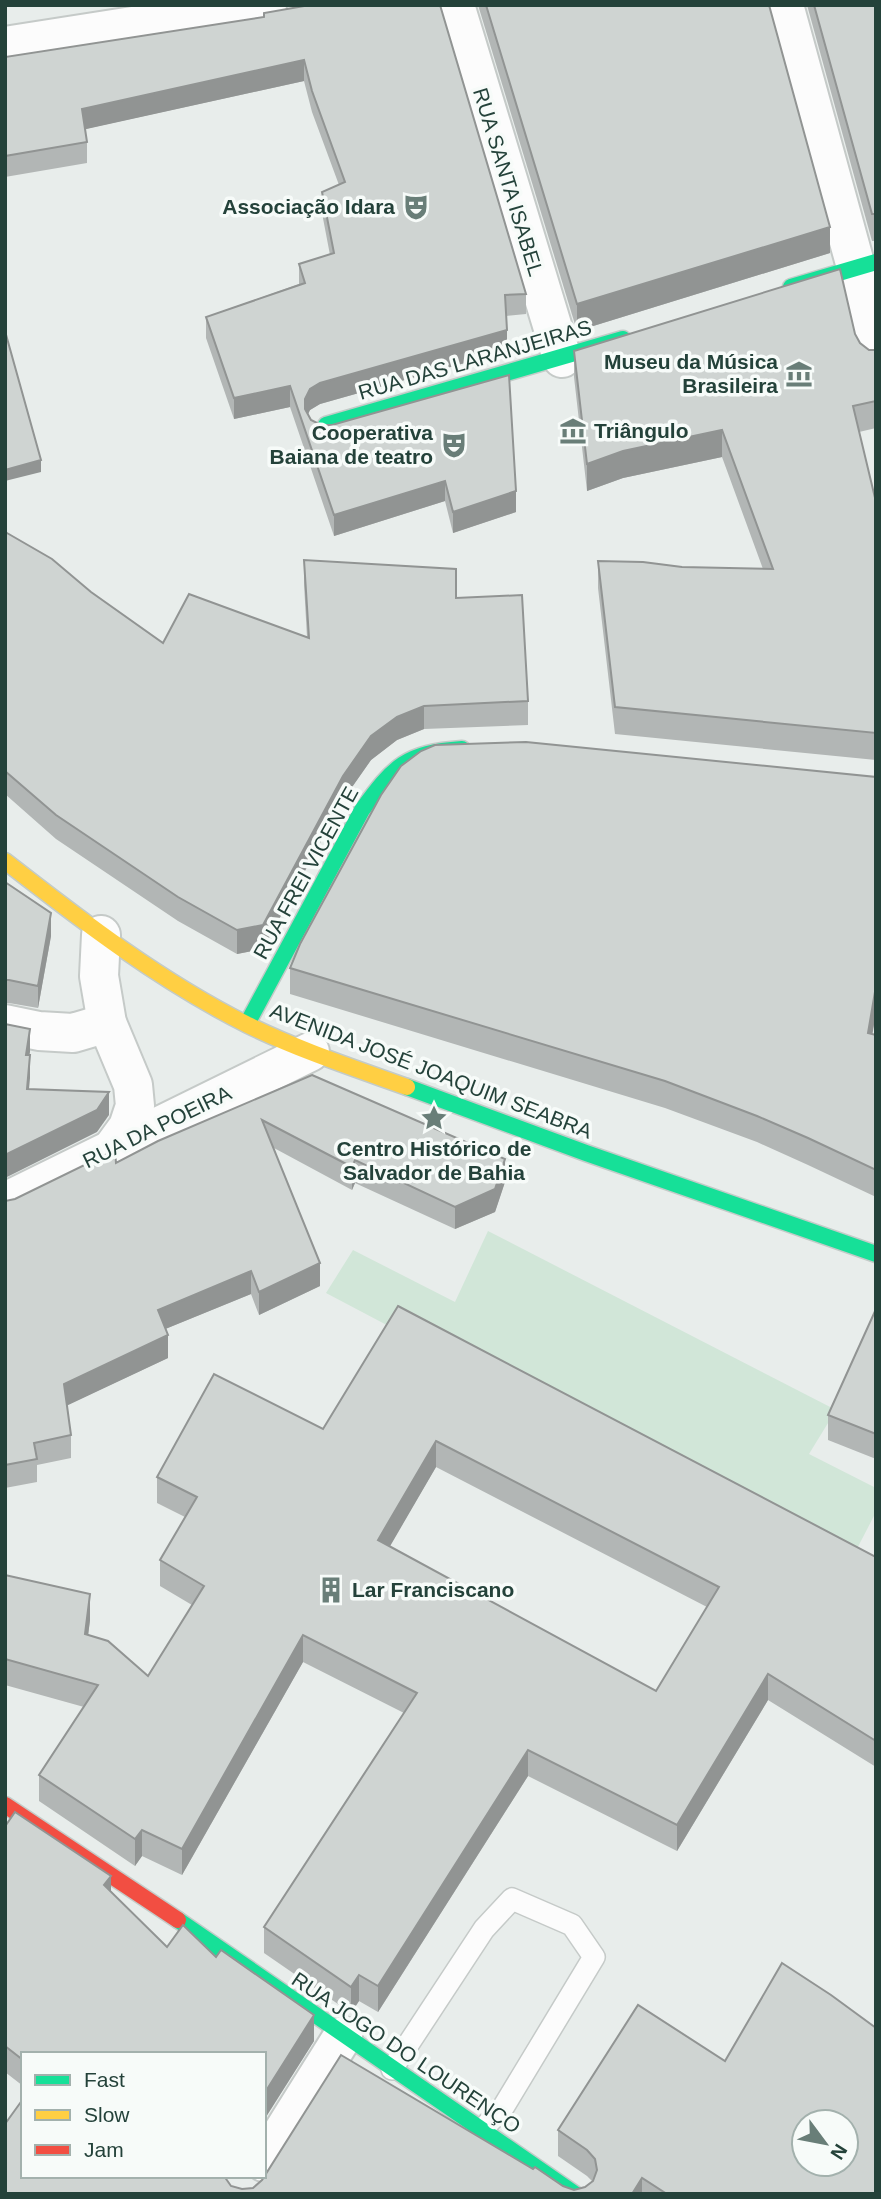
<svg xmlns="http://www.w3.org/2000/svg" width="881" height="2199" viewBox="0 0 881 2199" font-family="Arial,sans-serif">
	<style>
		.green { fill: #d1e6d8 }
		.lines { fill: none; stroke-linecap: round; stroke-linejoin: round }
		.lane-casing { stroke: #c5cac8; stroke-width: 24 }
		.street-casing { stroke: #c5cac8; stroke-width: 42 }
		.fast-casing { stroke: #c3cbc8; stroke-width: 19 }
		.slow-casing { stroke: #c3cbc8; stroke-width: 19 }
		.jam-casing { stroke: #c3cbc8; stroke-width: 19 }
		.lane { stroke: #fcfcfc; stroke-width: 21 }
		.street { stroke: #fcfcfc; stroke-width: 38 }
		.fast { stroke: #16e098; stroke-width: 16 }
		.slow { stroke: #ffcf43; stroke-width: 16 }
		.jam { stroke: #f24e42; stroke-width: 16 }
		.wall { fill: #b2b6b5; fill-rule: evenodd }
		.shaded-wall { fill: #919493 }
		.building { fill: #cfd4d2; stroke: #919493; stroke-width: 2; fill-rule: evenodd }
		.labels { text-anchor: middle; stroke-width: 7; stroke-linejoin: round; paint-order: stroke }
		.street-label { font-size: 21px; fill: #24423a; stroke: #f7fbf9 }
		.poi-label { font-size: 21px; font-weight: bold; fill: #24423a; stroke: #f7fbf9; text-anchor: end }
	</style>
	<rect width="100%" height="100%" fill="#e8edeb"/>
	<path class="green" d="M 488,1231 L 836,1410 L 809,1454 L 876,1488 L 876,1512 L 847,1568 L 326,1293 L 353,1250 L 455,1302 Z"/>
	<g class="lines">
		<g class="lane-casing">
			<path id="lane" d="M 392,2069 L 484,1929 L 512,1899 L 572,1925 L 594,1957 L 504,2106 L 482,2130"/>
		</g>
		<g class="street-casing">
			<g id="street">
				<path d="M 455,5 L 562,358"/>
				<path d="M 784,5 L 856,267 L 876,356"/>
				<path d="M 5,46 L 267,5"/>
				<path d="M 101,935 L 99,976 L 107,1023 L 133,1085 L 135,1106 L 128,1127 L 112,1149"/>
				<path d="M 5,1024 L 39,1031 L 73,1033 L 107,1023"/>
				<path d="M 5,1202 L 310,1052"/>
				<path d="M 264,2162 L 343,2036"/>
			</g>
		</g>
		<g class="fast-casing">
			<g id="fast">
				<path d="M 791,287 L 876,262"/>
				<path d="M 326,425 L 623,339"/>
				<path d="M 247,1024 L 362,810 C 394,766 406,753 462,749"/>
				<path d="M 407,1087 L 586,1153 L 876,1254"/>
				<path d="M 178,1920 L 575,2194"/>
			</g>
		</g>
		<g class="slow-casing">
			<path id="slow" d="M 5,861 C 82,921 160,981 248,1025 C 299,1050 354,1068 407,1087"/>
		</g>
		<g class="jam-casing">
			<path id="jam" d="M 5,1805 L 178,1920"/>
		</g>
		<use href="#lane" class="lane"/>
		<use href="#street" class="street"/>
		<use href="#fast" class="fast"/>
		<use href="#slow" class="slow"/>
		<use href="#jam" class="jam"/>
	</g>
	<g class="wall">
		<path d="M 478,5 L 769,5 L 830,253 L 577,331 Z"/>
		<path d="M 807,5 L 876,5 L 876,241 L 872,241 Z"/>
		<path d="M 264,17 L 526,294 L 526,314 L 506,316 L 507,351 L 320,404 L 310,410 L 308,414 L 311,420 L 321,425 L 516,512 L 453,533 L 445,501 L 334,536 L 290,407 L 234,419 L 206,338 L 206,317 L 299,284 L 299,264 L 330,255 L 322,213 L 322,192 L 339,185 L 312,112 L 304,81 L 85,129 L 87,142 L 87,163 L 5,177 L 5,57 Z"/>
		<path d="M 855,334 L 860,343 L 869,350 L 876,350 L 876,428 L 859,432 L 876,502 L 876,760 L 615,734 L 598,588 L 598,561 L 682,567 L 763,569 L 722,457 L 623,478 L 587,491 L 574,377 L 574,351 Z"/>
		<path d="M 5,534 L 163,643 L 307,637 L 304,584 L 304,560 L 456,598 L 528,701 L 528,725 L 424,729 L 397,740 L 371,760 L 343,800 L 263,949 L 237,954 L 178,921 L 56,839 L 5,794 Z"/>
		<path d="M 874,777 L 876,777 L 876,1013 L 872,1034 L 876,1035 L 876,1197 L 808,1165 L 757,1142 L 665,1108 L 290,994 L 290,968 Z"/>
		<path d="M 5,882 L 51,936 L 38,1008 L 9,1003 L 5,1003 Z"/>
		<path d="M 312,1075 L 505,1182 L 495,1212 L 455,1229 L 355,1183 L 352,1190 L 274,1148 L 320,1286 L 259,1315 L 251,1294 L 165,1329 L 168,1358 L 67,1405 L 71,1435 L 71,1458 L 37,1465 L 37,1482 L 5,1488 L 5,1201 L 15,1199 L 116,1163 Z"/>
		<path d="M 398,1306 L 876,1557 L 876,1767 L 768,1700 L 677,1851 L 528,1776 L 378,2012 L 359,2001 L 351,2013 L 264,1953 L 264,1927 L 404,1713 L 303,1662 L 182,1875 L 142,1856 L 135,1866 L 39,1801 L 39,1775 L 84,1707 L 5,1685 L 5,1575 L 90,1620 L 88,1635 L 148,1676 L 192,1605 L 160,1586 L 160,1560 L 185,1517 L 157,1503 L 157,1477 L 323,1429 ZM 436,1467 L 707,1607 L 656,1691 L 389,1547 Z"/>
		<path d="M 876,1309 L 876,1459 L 828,1440 L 828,1415 Z"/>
		<path d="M 5,1825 L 111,1891 L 167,1947 L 216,1957 L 314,2041 L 264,2120 L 264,2054 L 23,2054 L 23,2086 L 5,2072 Z"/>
		<path d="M 725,2061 L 876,2194 L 5,2194 L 227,2181 L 231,2186 L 242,2189 L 563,2186 L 574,2190 L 585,2187 L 592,2181 L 587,2176 L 558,2156 L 558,2130 Z"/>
	</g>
	<g class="shaded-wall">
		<path d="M 304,60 L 304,81 L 82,130 L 82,109 Z"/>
		<path d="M 830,227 L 830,253 L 577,331 L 577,304 Z"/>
		<path d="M 507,330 L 507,351 L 320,404 L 310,410 L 305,420 L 305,399 L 310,389 L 320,383 Z"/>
		<path d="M 290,386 L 290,407 L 234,419 L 234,398 Z"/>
		<path d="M 722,430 L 722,457 L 623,478 L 587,491 L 587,464 L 623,451 Z"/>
		<path d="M 41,460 L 41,472 L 5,481 L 5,470 Z"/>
		<path d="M 445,481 L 445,501 L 334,536 L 334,515 Z"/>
		<path d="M 516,491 L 516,512 L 453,533 L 453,512 Z"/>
		<path d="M 424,706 L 424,729 L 397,740 L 371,760 L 343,800 L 263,949 L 237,954 L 237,930 L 343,776 L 371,736 L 397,717 Z"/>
		<path d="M 51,913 L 51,936 L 38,1008 L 38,986 Z"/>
		<path d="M 876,986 L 876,1013 L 868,1060 L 868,1033 Z"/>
		<path d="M 30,1029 L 30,1052 L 26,1077 L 26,1055 Z"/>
		<path d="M 30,1055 L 30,1078 L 27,1111 L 27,1089 Z"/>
		<path d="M 109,1092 L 109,1115 L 97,1132 L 5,1178 L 5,1155 Z"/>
		<path d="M 505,1159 L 505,1182 L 495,1212 L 455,1229 L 455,1207 Z"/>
		<path d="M 355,1160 L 355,1183 L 352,1190 L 352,1167 Z"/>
		<path d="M 320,1263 L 320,1286 L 259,1315 L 259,1292 Z"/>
		<path d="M 251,1271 L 251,1294 L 158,1332 L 158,1310 Z"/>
		<path d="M 168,1335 L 168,1358 L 64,1407 L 64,1384 Z"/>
		<path d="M 436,1441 L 436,1467 L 378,1567 L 378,1540 Z"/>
		<path d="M 90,1594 L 90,1620 L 85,1660 L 85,1634 Z"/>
		<path d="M 303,1635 L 303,1662 L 182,1875 L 182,1849 Z"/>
		<path d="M 768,1674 L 768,1700 L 677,1851 L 677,1825 Z"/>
		<path d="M 528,1750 L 528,1776 L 378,2012 L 378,1986 Z"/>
		<path d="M 142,1830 L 142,1856 L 135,1866 L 135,1839 Z"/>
		<path d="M 111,1876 L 111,1902 L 104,1885 Z"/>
		<path d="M 359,1975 L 359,2001 L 351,2013 L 351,1987 Z"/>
		<path d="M 314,2015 L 314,2041 L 264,2120 L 264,2094 Z"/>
		<path d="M 642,2178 L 642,2194 L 632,2194 Z"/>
	</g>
	<g class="building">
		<path d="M 310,5 L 440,5 L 526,294 L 505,295 L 507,330 L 320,383 L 310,389 L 305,399 L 305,409 L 311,420 L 321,425 L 332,425 L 509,375 L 516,491 L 453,512 L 445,481 L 334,515 L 290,386 L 234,398 L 206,317 L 305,283 L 299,264 L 334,253 L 322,192 L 345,182 L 312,91 L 304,60 L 82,109 L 87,142 L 5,156 L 5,57 L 264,17 L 264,13 Z"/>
		<path d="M 486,5 L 769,5 L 830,227 L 577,304 Z"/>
		<path d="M 814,5 L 876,5 L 876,214 L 872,214 Z"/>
		<path d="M 840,269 L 855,334 L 860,343 L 869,350 L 876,350 L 876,401 L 853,406 L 876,502 L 876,733 L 615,707 L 598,561 L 643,562 L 682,567 L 773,569 L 722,430 L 623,451 L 587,464 L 574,351 Z"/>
		<path d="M 5,331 L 41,460 L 5,470 Z"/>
		<path d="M 7,533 L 52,559 L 91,592 L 163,643 L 189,594 L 309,638 L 304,560 L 456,569 L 456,598 L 522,595 L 528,701 L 424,706 L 397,717 L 371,736 L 343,776 L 263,925 L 237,930 L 178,897 L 56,815 L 5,771 L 5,534 Z"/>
		<path d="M 526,742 L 876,777 L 876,986 L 868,1033 L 876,1035 L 876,1170 L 808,1138 L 757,1116 L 665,1081 L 290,968 L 300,944 L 381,795 L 401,766 L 421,751 L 435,745 Z"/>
		<path d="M 5,882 L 51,913 L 38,986 L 9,980 L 5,980 Z"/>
		<path d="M 5,1024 L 30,1029 L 26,1055 L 30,1055 L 27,1089 L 109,1092 L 97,1110 L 5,1155 Z"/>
		<path d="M 312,1075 L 505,1159 L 495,1189 L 455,1207 L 355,1160 L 352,1167 L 262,1120 L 320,1263 L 259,1292 L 251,1271 L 158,1310 L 168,1335 L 64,1384 L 71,1435 L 34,1443 L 37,1459 L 5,1465 L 5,1201 L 15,1199 L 115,1150 L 116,1163 L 158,1141 Z"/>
		<path d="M 398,1306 L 876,1557 L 876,1741 L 768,1674 L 677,1825 L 528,1750 L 378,1986 L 359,1975 L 351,1987 L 264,1927 L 417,1693 L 303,1635 L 182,1849 L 142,1830 L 135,1839 L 39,1775 L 98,1685 L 5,1659 L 5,1575 L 90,1594 L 85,1634 L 108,1641 L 148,1676 L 204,1586 L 160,1560 L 197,1497 L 157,1477 L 214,1374 L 323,1429 ZM 436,1441 L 719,1587 L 656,1691 L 378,1540 Z"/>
		<path d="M 876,1309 L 876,1434 L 828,1415 Z"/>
		<path d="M 15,1812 L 111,1876 L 104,1885 L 167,1947 L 183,1925 L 216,1957 L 221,1950 L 314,2015 L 264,2094 L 264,2054 L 23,2054 L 23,2060 L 5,2046 L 5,1825 L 6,1825 Z"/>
		<path d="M 782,1963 L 831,1995 L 876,2028 L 876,2194 L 667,2194 L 642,2178 L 632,2194 L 5,2194 L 5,2124 L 23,2099 L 23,2176 L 224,2176 L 231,2186 L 242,2189 L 253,2188 L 262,2180 L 341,2055 L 533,2169 L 535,2167 L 563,2186 L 574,2190 L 585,2187 L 593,2181 L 597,2170 L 595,2159 L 587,2150 L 558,2130 L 638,2005 L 725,2061 ZM 804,2122 L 846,2122 L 846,2164 L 804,2164 Z"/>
	</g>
	<defs>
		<g id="theatre-bare" transform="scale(2.1)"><path d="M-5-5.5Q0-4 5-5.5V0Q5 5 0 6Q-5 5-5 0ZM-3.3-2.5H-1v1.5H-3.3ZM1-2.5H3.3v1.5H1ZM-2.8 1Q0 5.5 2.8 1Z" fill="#697e78" stroke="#f7fbf9" stroke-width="2.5" paint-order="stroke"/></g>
		<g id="museum-bare" transform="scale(2.1)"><path d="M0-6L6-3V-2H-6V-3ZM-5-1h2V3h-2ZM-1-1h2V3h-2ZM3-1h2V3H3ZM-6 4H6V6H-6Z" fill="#697e78" stroke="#f7fbf9" stroke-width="2.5" paint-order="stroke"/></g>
		<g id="sight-bare" transform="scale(2.1)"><path d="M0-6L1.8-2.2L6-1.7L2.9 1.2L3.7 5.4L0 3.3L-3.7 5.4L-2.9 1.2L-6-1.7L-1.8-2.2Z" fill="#697e78" stroke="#f7fbf9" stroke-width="2.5" paint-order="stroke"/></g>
		<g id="building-bare" transform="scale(2.1)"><path d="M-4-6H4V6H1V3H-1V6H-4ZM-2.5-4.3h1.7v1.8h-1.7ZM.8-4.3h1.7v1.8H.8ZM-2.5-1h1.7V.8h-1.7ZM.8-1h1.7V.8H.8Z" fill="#697e78" stroke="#f7fbf9" stroke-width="2.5" paint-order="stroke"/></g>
	</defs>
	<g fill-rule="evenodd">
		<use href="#theatre-bare" x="416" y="207"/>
		<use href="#museum-bare" x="799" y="374"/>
		<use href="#museum-bare" x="573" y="431"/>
		<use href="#theatre-bare" x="454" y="445"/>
		<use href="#sight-bare" x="434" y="1118"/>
		<use href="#building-bare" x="331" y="1590"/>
	</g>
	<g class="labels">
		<g class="street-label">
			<text transform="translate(508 182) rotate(73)" y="7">RUA SANTA ISABEL</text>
			<text transform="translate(475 360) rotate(-16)" y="7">RUA DAS LARANJEIRAS</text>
			<text transform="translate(306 873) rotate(-61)" y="7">RUA FREI VICENTE</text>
			<text transform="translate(431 1071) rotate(21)" y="7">AVENIDA JOSÉ JOAQUIM SEABRA</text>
			<text transform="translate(157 1127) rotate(-26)" y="7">RUA DA POEIRA</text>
			<text transform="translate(406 2053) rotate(34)" y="7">RUA JOGO DO LOURENÇO</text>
		</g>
		<g class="poi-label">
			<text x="395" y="214">Associação Idara</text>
			<text x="778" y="369">Museu da Música<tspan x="778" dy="24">Brasileira</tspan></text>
			<text x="594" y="438" text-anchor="start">Triângulo</text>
			<text x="433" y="440">Cooperativa<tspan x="433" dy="24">Baiana de teatro</tspan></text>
			<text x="434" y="1156" text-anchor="middle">Centro Histórico de<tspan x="434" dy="24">Salvador de Bahia</tspan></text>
			<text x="352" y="1597" text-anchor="start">Lar Franciscano</text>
		</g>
	</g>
	<rect width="881" height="2199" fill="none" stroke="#24423a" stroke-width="14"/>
	<rect x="21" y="2052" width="245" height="126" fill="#f7fbf9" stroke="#a3b1ad" stroke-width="2"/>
	<rect x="35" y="2075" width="35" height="10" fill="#16e098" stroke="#a3b1ad" stroke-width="2"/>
	<text x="84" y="2087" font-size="21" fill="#24423a">Fast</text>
	<rect x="35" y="2110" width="35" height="10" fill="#ffcf43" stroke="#a3b1ad" stroke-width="2"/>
	<text x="84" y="2122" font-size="21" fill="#24423a">Slow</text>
	<rect x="35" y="2145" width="35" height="10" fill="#f24e42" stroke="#a3b1ad" stroke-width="2"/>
	<text x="84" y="2157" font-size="21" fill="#24423a">Jam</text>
	<g transform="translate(825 2143) rotate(122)"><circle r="33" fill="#f7fbf9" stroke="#a3b1ad" stroke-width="2"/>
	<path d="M0-5L12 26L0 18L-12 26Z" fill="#697e78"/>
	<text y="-10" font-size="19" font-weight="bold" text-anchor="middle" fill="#24423a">N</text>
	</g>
</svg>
